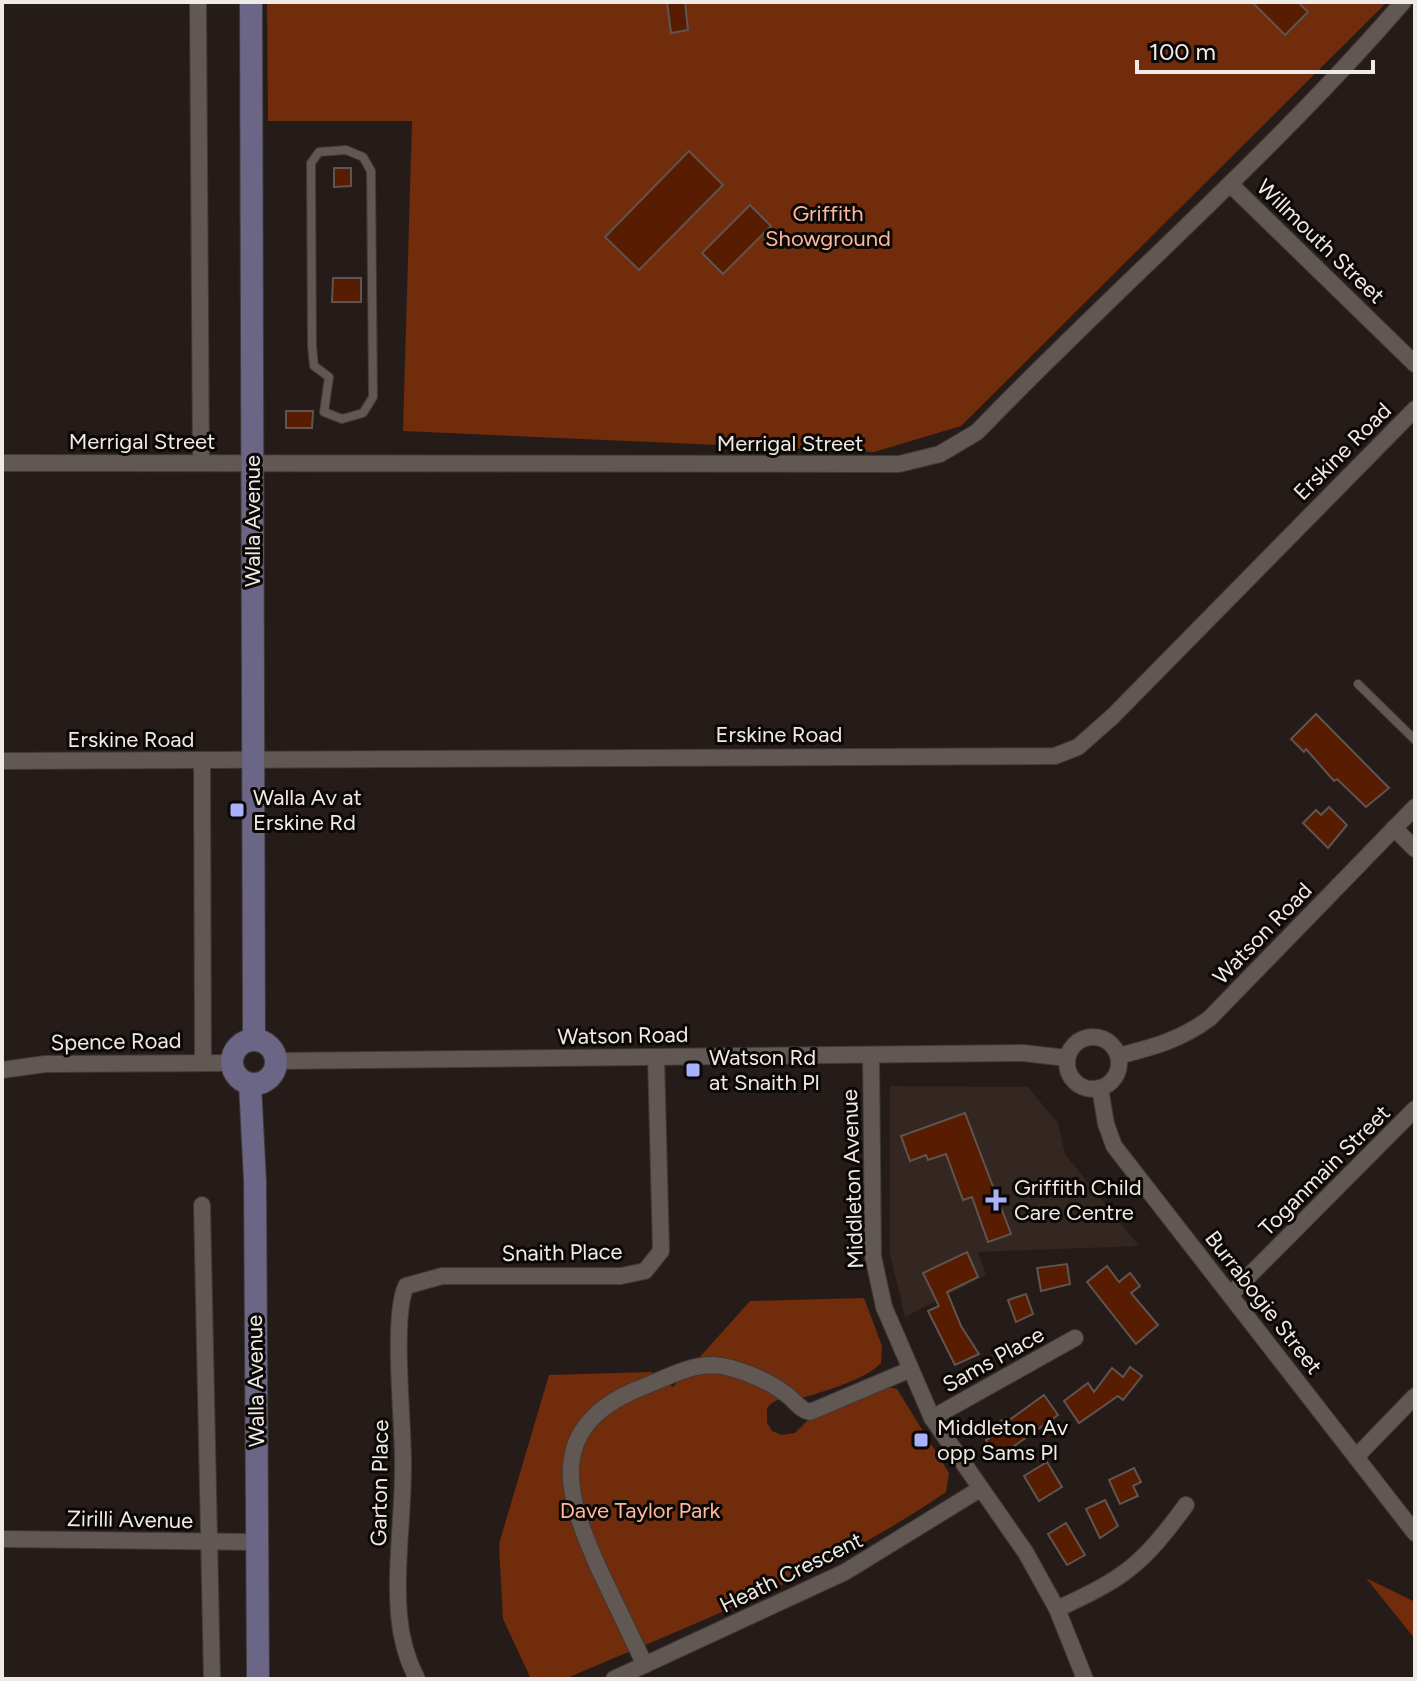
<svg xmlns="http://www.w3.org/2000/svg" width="1417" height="1681" viewBox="0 0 1417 1681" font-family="Figtree,sans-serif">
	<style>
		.built { fill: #342620 }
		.green { fill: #712c0b }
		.building { fill: #581c00; stroke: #5f5450; stroke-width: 2 }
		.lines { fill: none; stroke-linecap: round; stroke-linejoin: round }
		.lane-casing { stroke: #403937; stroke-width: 10 }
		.street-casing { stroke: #403937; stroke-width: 18 }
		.secondary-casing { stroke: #403937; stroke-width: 24 }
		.lane { stroke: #615753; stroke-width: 8 }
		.street { stroke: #615753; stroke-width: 16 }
		.secondary { stroke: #6b6586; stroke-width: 22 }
		.poi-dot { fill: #a9b0fc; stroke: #0b0806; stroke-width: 3 }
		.labels { text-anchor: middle; stroke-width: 6; stroke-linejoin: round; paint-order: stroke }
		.park-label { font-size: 22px; fill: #feb89c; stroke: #0b0806 }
		.street-label { font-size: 22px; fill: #f0eae7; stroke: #0b0806 }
		.poi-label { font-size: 22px; fill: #f0eae7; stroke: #0b0806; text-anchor: start }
	</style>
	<rect width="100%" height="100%" fill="#251c19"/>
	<path class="built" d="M 890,1086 L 1028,1087 L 1058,1123 L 1065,1154 L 1139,1246 L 978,1252 L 986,1275 L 905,1317 L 890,1254 Z"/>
	<g class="green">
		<path d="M 267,2 L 1387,2 L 961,426 L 874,452 L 403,431 L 412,121 L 268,121 Z"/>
		<path d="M 864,1298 L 882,1346 L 881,1363 C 866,1379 830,1389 809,1396 C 793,1400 780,1393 767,1408 L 767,1423 L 772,1431 L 782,1435 L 795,1433 L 811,1417 L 879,1385 L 897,1389 L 949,1473 L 946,1492 C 828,1573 695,1623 565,1679 L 531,1679 L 503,1619 L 499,1544 L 549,1375 L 651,1372 L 673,1387 L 750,1301 Z"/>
		<path d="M 1366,1578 L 1415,1602 L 1415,1639 Z"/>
	</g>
	<g class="building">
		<path d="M 667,2 L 685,2 L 688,30 L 671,33 Z"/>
		<path d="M 1252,2 L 1298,2 L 1308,12 L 1285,35 Z"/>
		<path d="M 689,151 L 723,185 L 639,270 L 605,237 Z"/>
		<path d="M 334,168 L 351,168 L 351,186 L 334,187 Z"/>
		<path d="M 750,205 L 771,226 L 723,274 L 702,253 Z"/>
		<path d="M 333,278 L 361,278 L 361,302 L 332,302 Z"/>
		<path d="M 286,411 L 313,411 L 312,428 L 286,428 Z"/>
		<path d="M 1316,714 L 1389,788 L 1366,807 L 1337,779 L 1334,781 L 1306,749 L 1304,752 L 1291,739 Z"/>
		<path d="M 1329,807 L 1347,825 L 1328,848 L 1303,823 L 1316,810 L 1321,815 Z"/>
		<path d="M 965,1113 L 1011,1234 L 988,1242 L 972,1197 L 963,1200 L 946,1154 L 928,1160 L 926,1155 L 910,1161 L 901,1136 Z"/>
		<path d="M 967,1252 L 978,1277 L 947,1292 L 961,1326 L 979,1354 L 955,1365 L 928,1311 L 939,1306 L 923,1273 Z"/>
		<path d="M 1067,1264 L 1070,1284 L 1041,1291 L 1037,1268 Z"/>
		<path d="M 1107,1266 L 1119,1282 L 1130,1273 L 1140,1286 L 1131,1293 L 1158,1325 L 1136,1344 L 1087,1282 Z"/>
		<path d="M 1026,1294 L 1033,1314 L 1016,1322 L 1008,1300 Z"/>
		<path d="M 1130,1367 L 1142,1376 L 1123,1400 L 1118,1396 L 1079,1423 L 1064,1401 L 1088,1383 L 1094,1392 L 1112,1368 L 1123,1377 Z"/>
		<path d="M 1044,1395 L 1058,1415 L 997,1458 L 986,1440 L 998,1433 L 994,1425 L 1006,1418 L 1008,1421 Z"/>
		<path d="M 1047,1462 L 1062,1487 L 1039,1501 L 1024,1476 Z"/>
		<path d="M 1134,1468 L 1141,1482 L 1133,1486 L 1138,1496 L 1120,1504 L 1109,1480 Z"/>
		<path d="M 1105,1500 L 1118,1526 L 1100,1538 L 1086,1509 Z"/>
		<path d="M 1066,1523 L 1085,1555 L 1067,1565 L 1048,1534 Z"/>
	</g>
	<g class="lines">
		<g class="lane-casing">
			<g id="lane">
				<path d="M 346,150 L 363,157 L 371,171 L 373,397 L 363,413 L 342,419 L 324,412 L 329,377 L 314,366 L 312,346 L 311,163 L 319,152 Z"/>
				<path d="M 1358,684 L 1415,740"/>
			</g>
		</g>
		<g class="street-casing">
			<g id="street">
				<path d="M 198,2 L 201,463"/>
				<path d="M 1230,184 L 1415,364"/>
				<path d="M 2,463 L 899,464 L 940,454 L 977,432 C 1117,287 1271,155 1403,2"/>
				<path d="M 2,761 L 1055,756 L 1078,747 L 1113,716 L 1415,409"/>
				<path d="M 202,761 L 203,1062"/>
				<path d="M 1394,828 L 1415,849"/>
				<circle cx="1093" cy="1063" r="26"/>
				<path d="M 871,1055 L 873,1256 L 884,1307 L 932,1418 L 1026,1553 L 1057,1609 L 1085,1679"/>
				<path d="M 1118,1056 C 1153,1047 1181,1040 1210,1018 L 1415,807"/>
				<path d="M 276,1061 L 1023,1053 L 1067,1058"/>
				<path d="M 2,1070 L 45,1064 L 232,1063"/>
				<path d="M 1100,1088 L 1106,1124 L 1114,1146 L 1415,1533"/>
				<path d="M 202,1205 L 212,1679"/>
				<path d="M 1230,1295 L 1415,1109"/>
				<path d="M 932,1418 L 1075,1338"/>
				<path d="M 1356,1457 L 1415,1396"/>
				<path d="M 2,1539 L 257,1542"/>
				<path d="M 1057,1609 C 1125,1578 1142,1565 1186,1505"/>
				<path d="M 645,1665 C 630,1634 615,1602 600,1571 C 566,1496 544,1428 638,1389 C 662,1380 687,1365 713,1365 C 735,1366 769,1381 786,1394 C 794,1400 800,1410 810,1412 L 909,1370"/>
				<path d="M 417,1679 C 406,1658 401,1639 399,1615 C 395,1567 403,1516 403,1468 C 404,1426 391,1319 406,1286 L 442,1276 L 621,1276 L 645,1271 L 661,1251 L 656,1057"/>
				<path d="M 614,1679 L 845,1572 L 980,1489"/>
			</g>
		</g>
		<g class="secondary-casing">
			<g id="secondary">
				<path d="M 251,2 L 254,1040"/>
				<circle cx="254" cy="1062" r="22"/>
				<path d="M 250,1084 L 255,1181 L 258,1679"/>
			</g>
		</g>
		<use href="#lane" class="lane"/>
		<use href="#street" class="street"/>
		<use href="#secondary" class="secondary"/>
	</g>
	<g class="poi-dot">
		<rect x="229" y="802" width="16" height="16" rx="4"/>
		<rect x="685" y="1062" width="16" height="16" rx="4"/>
		<path d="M992 1188h8v8h8v8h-8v8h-8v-8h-8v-8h8z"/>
		<rect x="913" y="1432" width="16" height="16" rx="4"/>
	</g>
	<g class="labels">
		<g class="park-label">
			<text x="828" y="221">Griffith<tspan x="828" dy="25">Showground</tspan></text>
			<text x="640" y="1518">Dave Taylor Park</text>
		</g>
		<g class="street-label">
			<text transform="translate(1321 241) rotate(44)" y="8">Willmouth Street</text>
			<text x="142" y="449">Merrigal Street</text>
			<text x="790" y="451">Merrigal Street</text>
			<text transform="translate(1342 451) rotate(-45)" y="8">Erskine Road</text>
			<text transform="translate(252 521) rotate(-90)" y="8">Walla Avenue</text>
			<text x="779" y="742">Erskine Road</text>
			<text x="131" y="747">Erskine Road</text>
			<text transform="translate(1262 933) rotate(-46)" y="8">Watson Road</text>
			<text transform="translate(623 1035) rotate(-1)" y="8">Watson Road</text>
			<text transform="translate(116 1041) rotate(-1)" y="8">Spence Road</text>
			<text transform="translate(1324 1170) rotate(-45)" y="8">Toganmain Street</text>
			<text transform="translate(852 1179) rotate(-92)" y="8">Middleton Avenue</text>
			<text transform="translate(562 1252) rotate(-1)" y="8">Snaith Place</text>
			<text transform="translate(1264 1302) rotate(52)" y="8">Burrabogie Street</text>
			<text transform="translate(993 1359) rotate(-29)" y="8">Sams Place</text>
			<text transform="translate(255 1381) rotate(-91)" y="8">Walla Avenue</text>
			<text transform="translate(379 1483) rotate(-89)" y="8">Garton Place</text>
			<text transform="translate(130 1519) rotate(1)" y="8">Zirilli Avenue</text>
			<text transform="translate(791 1572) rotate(-26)" y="8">Heath Crescent</text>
		</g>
		<g class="poi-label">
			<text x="253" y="805">Walla Av at<tspan x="253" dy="25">Erskine Rd</tspan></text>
			<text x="709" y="1065">Watson Rd<tspan x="709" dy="25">at Snaith Pl</tspan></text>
			<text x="1014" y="1195">Griffith Child<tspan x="1014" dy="25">Care Centre</tspan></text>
			<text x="937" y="1435">Middleton Av<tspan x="937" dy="25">opp Sams Pl</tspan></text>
		</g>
	</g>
	<rect width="1417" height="1681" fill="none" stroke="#f0eae7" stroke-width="8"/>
	<path d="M1137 60v12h236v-12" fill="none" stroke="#f0eae7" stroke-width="4"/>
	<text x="1149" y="60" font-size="24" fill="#f0eae7" stroke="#0b0806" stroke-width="6" paint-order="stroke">100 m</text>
</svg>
